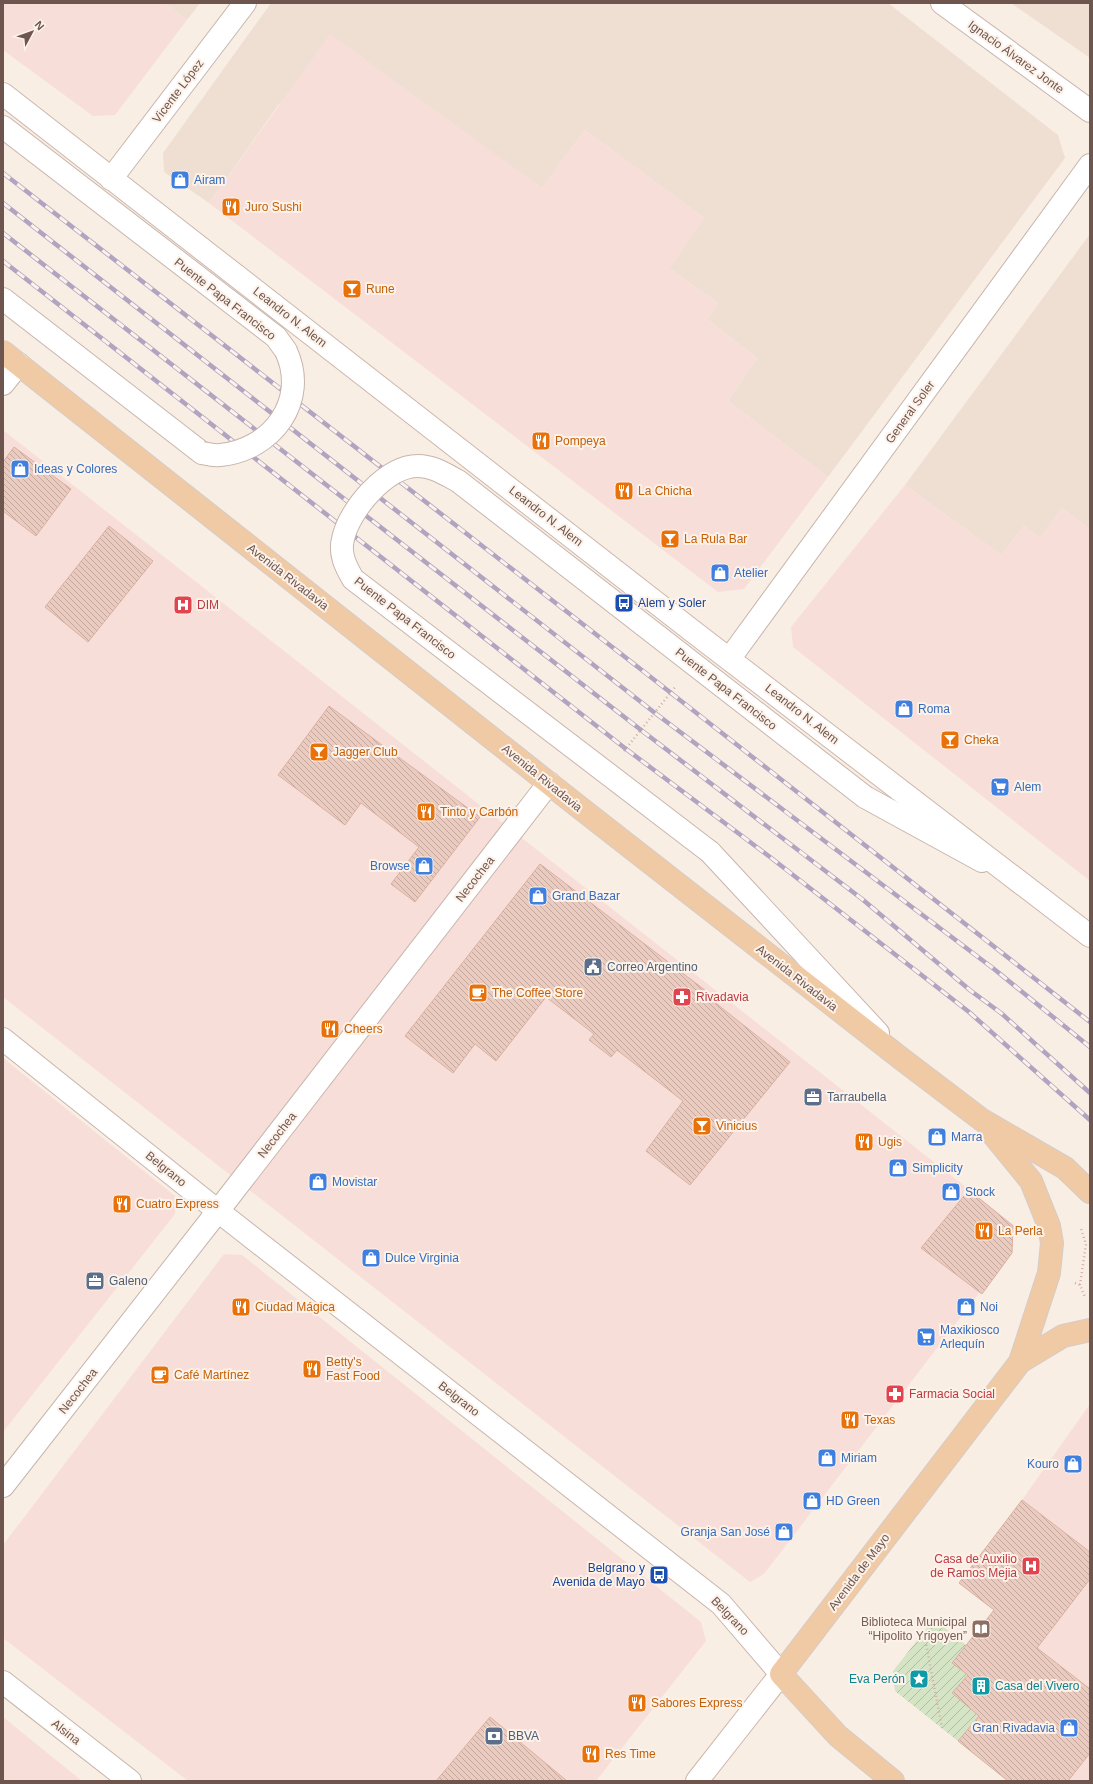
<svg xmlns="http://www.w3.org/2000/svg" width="1093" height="1784" viewBox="0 0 1093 1784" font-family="Arial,sans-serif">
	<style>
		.residential { fill: #efdfd3 }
		.commercial { fill: #f8ded9 }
		.garden { fill: url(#garden-furrows) }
		.building { fill: url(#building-back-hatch); stroke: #dbb0a1 }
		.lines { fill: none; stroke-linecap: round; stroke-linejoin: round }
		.minor-casing { stroke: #c8b5ac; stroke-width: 24 }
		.tertiary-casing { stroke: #c8b5ac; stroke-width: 24 }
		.secondary-casing { stroke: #cdb7ac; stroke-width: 24 }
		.primary-casing { stroke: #d4ccca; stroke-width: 24 }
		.path { stroke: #cfaea3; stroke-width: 2.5; stroke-dasharray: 1 3; stroke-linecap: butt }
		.minor { stroke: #fff; stroke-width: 22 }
		.tertiary { stroke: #fff; stroke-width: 22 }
		.secondary { stroke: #fff; stroke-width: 22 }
		.primary { stroke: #f0caa4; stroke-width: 22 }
		.rail-casing { stroke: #b0a4c0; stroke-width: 4.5 }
		.rail { stroke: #fcf2e9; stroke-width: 3; stroke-dasharray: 9; stroke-linecap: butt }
		.tertiary-bridge-casing { stroke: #c8b5ac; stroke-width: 24; stroke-linecap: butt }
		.tertiary-bridge { stroke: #fff; stroke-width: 22 }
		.labels { text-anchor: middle; stroke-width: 4; stroke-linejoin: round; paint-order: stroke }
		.street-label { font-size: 12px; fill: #6e554d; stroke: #fcf2e9 }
		.shop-label { font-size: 12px; fill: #366cbe; stroke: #fcf2e9; text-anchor: start }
		.food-label { font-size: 12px; fill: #c56008; stroke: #fcf2e9; text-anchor: start }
		.transit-label { font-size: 12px; fill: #164399; stroke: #fcf2e9; text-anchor: start }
		.health-label { font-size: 12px; fill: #be3a42; stroke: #fcf2e9; text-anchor: start }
		.service-label { font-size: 12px; fill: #4e5e75; stroke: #fcf2e9; text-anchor: start }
		.education-label { font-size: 12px; fill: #785e54; stroke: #fcf2e9; text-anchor: end }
		.culture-label { font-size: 12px; fill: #0d838f; stroke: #fcf2e9; text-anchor: end }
	</style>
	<defs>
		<pattern id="garden-furrows" width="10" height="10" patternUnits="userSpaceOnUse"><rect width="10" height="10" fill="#d5e4c4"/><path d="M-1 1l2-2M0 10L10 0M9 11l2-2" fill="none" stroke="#b1bca1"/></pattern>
		<pattern id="building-back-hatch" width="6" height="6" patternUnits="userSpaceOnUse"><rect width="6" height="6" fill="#ebcbbf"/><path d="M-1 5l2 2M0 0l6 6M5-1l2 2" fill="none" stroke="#c3a89d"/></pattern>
	</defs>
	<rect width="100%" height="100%" fill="#f9eee4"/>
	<g class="residential">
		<path d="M 166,3 L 200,3 L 187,20 Z"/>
		<path d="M 271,3 L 888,3 L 1058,135 L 1065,158 L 828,477 L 728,401 L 757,358 L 707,319 L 718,303 L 669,268 L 704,218 L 585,130 L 542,188 L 495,155 L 279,104 L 209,203 L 164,172 L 163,153 Z"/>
		<path d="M 1011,3 L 1090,3 L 1090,58 Z"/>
		<path d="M 1090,234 L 1090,529 L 1062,508 L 1040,538 L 1024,526 L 1001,555 L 905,485 Z"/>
	</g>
	<g class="commercial">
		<path d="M 3,3 L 166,3 L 187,20 L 115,115 L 93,116 L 3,50 Z"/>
		<path d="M 330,34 L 542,188 L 585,130 L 704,218 L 669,268 L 718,303 L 707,319 L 757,358 L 728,401 L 828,477 L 744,589 L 718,592 L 209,203 Z"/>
		<path d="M 3,430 L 1014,1225 L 1009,1254 L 764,1574 L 750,1582 L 3,997 Z"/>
		<path d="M 905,485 L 1001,555 L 1024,526 L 1040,538 L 1062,508 L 1090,529 L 1090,881 L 793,647 L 791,627 Z"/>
		<path d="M 3,1058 L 175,1196 L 175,1214 L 3,1432 Z"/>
		<path d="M 224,1254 L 242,1255 L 701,1622 L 706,1641 L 596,1781 L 188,1781 L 3,1638 L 3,1545 Z"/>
		<path d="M 1090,1404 L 1090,1552 L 1022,1500 Z"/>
		<path d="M 1090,1579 L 1090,1781 L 1008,1781 L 1006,1780 L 1082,1686 L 1035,1648 Z"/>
		<path d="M 3,1717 L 82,1781 L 3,1781 Z"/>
	</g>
	<path class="garden" d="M 934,1619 L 966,1645 L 952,1663 L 968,1675 L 953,1693 L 979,1716 L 958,1741 L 895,1691 L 893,1671 Z"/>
	<g class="building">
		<path d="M 14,447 L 71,489 L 36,536 L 3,511 L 3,462 Z"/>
		<path d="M 109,526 L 153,561 L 88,642 L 45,607 Z"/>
		<path d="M 329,706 L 480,817 L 415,902 L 391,884 L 419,847 L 361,803 L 345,825 L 278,775 Z"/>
		<path d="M 540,864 L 710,994 L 708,997 L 790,1062 L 690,1185 L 646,1151 L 683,1101 L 617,1050 L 611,1057 L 589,1040 L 594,1034 L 546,997 L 496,1061 L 475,1044 L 453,1073 L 405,1036 Z"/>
		<path d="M 969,1190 L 1013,1226 L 1012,1253 L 982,1294 L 921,1248 Z"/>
		<path d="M 1022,1500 L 1090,1552 L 1090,1579 L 1037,1648 L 1090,1689 L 1090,1753 L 1068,1781 L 1008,1781 L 958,1741 L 979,1716 L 952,1693 L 968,1675 L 952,1663 L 994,1610 L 959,1583 Z"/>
		<path d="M 490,1717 L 567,1781 L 436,1781 Z"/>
	</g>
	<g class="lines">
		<g class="minor-casing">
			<g id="minor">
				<path d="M 942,3 L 1090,111"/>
				<path d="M 111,179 L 245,3"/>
				<path d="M 3,384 L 19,364"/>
				<path d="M 730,658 L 1090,165"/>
				<path d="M 3,1039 L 218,1211 L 721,1604 L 781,1674"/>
				<path d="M 3,1486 L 218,1211 L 549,783"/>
				<path d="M 3,1682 L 130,1781"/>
			</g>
		</g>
		<g class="tertiary-casing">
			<g id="tertiary">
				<path d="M 3,127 L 276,337 L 286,351"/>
				<path d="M 3,299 L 202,453"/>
				<path d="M 865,797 L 982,861"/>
				<path d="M 710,852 L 878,1033"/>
			</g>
		</g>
		<g class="secondary-casing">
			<g id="secondary">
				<path d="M 3,94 L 695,633 L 1090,936"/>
				<path d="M 697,1781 L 781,1674"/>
			</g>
		</g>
		<g class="primary-casing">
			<g id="primary">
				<path d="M 3,352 L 579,807 L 903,1060 L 982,1120 L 1065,1168 L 1090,1192"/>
				<path d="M 990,1131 L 1031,1181 L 1049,1226 L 1052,1243 L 1049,1273 L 1020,1362"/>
				<path d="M 893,1781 L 838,1736 L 781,1674 L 1020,1362 L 1063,1336 L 1090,1330"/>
			</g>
		</g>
		<g class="path">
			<path d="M 624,751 L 676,686"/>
			<path d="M 1089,1143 L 1090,1143"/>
			<path d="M 1075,1283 L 1080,1285 L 1085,1297"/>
			<path d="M 1080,1285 L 1086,1244 L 1081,1229"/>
			<path d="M 924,1633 L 942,1728"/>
		</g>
		<use href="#minor" class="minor"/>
		<use href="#tertiary" class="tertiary"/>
		<use href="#secondary" class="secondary"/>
		<use href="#primary" class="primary"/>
		<g class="rail-casing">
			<g id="rail">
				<path d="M 3,173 L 643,671 L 1090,1022"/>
				<path d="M 3,203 L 655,713 L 994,969 L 1090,1047"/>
				<path d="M 3,233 L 641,730 L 862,899 L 971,991 L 1001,1013 L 1090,1093"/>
				<path d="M 3,261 L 626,749 L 770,857 L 969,1012 L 1090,1120"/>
			</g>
		</g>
		<use href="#rail" class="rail"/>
		<g class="tertiary-bridge-casing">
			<g id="tertiary-bridge">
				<path d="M 202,453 C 207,454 214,456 220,455 C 272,450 309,401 286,351"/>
				<path d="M 710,852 L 353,579 C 346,567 339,554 343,539 C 349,510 386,466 418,466 C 433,466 445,474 458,481 L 865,797"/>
			</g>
		</g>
		<use href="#tertiary-bridge" class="tertiary-bridge"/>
	</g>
	<defs>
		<g id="shop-square" transform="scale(1)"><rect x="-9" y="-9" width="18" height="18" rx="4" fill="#3f7fe0" stroke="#fcf2e9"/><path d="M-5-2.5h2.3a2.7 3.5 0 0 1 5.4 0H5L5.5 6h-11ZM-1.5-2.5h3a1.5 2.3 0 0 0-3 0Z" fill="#fff"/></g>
		<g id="restaurant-square" transform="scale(1)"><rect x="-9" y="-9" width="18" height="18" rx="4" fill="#e8710a" stroke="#fcf2e9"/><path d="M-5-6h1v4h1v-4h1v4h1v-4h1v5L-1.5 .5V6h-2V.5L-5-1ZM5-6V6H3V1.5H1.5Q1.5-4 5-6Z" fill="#fff"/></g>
		<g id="bar-square" transform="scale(1)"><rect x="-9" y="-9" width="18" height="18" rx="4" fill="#e8710a" stroke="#fcf2e9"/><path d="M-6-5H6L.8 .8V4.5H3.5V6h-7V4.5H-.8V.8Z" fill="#fff"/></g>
		<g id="bus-square" transform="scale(1)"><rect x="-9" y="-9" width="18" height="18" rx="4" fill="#1a4fb4" stroke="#fcf2e9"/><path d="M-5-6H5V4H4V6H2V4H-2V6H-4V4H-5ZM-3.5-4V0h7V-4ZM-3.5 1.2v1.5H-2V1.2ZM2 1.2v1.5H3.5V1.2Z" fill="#fff"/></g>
		<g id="hospital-square" transform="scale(1)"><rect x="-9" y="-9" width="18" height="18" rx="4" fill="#e0444e" stroke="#fcf2e9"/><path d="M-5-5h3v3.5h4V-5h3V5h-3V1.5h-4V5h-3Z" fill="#fff"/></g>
		<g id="supermarket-square" transform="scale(1)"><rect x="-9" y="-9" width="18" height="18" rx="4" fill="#3f7fe0" stroke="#fcf2e9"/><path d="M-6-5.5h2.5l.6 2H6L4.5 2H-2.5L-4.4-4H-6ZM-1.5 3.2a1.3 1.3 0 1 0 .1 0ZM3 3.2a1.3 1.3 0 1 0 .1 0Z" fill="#fff"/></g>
		<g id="civic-square" transform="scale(1)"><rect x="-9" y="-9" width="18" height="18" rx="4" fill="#5c6f8a" stroke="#fcf2e9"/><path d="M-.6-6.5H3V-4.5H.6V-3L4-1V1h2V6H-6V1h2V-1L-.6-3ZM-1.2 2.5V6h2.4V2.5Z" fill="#fff"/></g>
		<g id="cafe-square" transform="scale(1)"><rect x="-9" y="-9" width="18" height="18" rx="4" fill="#e8710a" stroke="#fcf2e9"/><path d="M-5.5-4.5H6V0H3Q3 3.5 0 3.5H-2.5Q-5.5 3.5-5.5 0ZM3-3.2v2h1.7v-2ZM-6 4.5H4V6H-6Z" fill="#fff"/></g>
		<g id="pharmacy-square" transform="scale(1)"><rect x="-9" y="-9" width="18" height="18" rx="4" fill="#e0444e" stroke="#fcf2e9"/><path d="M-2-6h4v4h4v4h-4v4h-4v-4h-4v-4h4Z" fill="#fff"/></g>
		<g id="office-square" transform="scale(1)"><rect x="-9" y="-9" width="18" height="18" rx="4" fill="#5c6f8a" stroke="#fcf2e9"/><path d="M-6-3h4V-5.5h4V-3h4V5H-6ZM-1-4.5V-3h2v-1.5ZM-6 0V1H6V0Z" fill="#fff"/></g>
		<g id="library-square" transform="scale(1)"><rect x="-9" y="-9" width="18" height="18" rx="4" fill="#8d6e63" stroke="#fcf2e9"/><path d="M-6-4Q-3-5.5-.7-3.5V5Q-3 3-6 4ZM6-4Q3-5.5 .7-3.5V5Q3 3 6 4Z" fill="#fff"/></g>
		<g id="sight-square" transform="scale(1)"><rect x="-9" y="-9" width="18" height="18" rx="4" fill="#0f9aa8" stroke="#fcf2e9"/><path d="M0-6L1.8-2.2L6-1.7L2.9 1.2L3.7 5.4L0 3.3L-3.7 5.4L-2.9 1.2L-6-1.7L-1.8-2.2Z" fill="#fff"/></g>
		<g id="building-square" transform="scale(1)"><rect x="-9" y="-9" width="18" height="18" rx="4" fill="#0f9aa8" stroke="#fcf2e9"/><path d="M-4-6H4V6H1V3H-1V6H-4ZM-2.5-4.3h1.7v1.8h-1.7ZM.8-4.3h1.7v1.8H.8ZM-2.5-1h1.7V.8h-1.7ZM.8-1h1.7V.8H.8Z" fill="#fff"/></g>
		<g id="bank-square" transform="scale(1)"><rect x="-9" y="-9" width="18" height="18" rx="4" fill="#5c6f8a" stroke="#fcf2e9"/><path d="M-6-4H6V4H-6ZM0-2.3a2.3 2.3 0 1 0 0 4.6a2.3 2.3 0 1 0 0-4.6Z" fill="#fff"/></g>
	</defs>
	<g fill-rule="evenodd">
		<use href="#shop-square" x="180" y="180"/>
		<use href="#restaurant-square" x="231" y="207"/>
		<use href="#bar-square" x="352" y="289"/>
		<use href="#restaurant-square" x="541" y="441"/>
		<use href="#shop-square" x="20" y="469"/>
		<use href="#restaurant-square" x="624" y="491"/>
		<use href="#bar-square" x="670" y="539"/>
		<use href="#shop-square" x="720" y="573"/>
		<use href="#bus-square" x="624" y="603"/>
		<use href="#hospital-square" x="183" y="605"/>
		<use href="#shop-square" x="904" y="709"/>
		<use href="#bar-square" x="950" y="740"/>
		<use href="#bar-square" x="319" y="752"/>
		<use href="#supermarket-square" x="1000" y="787"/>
		<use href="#restaurant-square" x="426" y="812"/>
		<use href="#shop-square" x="424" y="866"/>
		<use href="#shop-square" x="538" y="896"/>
		<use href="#civic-square" x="593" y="967"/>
		<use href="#cafe-square" x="478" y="993"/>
		<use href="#pharmacy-square" x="682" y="997"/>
		<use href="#restaurant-square" x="330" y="1029"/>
		<use href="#office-square" x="813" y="1097"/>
		<use href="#bar-square" x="702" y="1126"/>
		<use href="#shop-square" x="937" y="1137"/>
		<use href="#restaurant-square" x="864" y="1142"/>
		<use href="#shop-square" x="898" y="1168"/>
		<use href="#shop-square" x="318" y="1182"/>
		<use href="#shop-square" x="951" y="1192"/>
		<use href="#restaurant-square" x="122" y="1204"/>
		<use href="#restaurant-square" x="984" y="1231"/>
		<use href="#shop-square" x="371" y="1258"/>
		<use href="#office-square" x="95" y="1281"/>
		<use href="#restaurant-square" x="241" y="1307"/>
		<use href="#shop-square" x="966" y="1307"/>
		<use href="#supermarket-square" x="926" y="1337"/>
		<use href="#restaurant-square" x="312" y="1369"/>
		<use href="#cafe-square" x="160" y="1375"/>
		<use href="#pharmacy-square" x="895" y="1394"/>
		<use href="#restaurant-square" x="850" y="1420"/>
		<use href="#shop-square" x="827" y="1458"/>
		<use href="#shop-square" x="1073" y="1464"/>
		<use href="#shop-square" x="812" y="1501"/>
		<use href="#shop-square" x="784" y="1532"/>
		<use href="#hospital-square" x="1031" y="1566"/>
		<use href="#bus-square" x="659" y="1575"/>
		<use href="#library-square" x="981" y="1629"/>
		<use href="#sight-square" x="919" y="1679"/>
		<use href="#building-square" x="981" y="1686"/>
		<use href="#restaurant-square" x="637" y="1703"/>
		<use href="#shop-square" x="1069" y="1728"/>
		<use href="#bank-square" x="494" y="1736"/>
		<use href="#restaurant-square" x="591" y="1754"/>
	</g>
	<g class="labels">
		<g class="street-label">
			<text transform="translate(1016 57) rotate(36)" y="4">Ignacio Álvarez Jonte</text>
			<text transform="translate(178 91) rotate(-53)" y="4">Vicente López</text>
			<text transform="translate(225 299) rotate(38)" y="4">Puente Papa Francisco</text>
			<text transform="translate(290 317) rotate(38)" y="4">Leandro N. Alem</text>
			<text transform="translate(910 412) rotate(-54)" y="4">General Soler</text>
			<text transform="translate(546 516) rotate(38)" y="4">Leandro N. Alem</text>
			<text transform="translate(288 577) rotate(38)" y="4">Avenida Rivadavia</text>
			<text transform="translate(405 618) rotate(38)" y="4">Puente Papa Francisco</text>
			<text transform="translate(726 689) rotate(38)" y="4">Puente Papa Francisco</text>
			<text transform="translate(802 714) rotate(38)" y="4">Leandro N. Alem</text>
			<text transform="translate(542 778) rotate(39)" y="4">Avenida Rivadavia</text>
			<text transform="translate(475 879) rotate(-52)" y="4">Necochea</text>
			<text transform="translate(797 978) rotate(38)" y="4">Avenida Rivadavia</text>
			<text transform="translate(277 1135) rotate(-52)" y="4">Necochea</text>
			<text transform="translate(166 1169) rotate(39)" y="4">Belgrano</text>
			<text transform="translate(78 1391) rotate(-52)" y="4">Necochea</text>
			<text transform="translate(459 1399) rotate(38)" y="4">Belgrano</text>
			<text transform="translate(859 1572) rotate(-53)" y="4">Avenida de Mayo</text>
			<text transform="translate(730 1616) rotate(46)" y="4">Belgrano</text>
			<text transform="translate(66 1732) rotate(38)" y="4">Alsina</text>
		</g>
		<g class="shop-label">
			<text x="194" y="184">Airam</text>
			<text x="34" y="473">Ideas y Colores</text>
			<text x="734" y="577">Atelier</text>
			<text x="918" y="713">Roma</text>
			<text x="1014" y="791">Alem</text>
			<text x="410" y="870" text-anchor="end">Browse</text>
			<text x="552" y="900">Grand Bazar</text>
			<text x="951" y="1141">Marra</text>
			<text x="912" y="1172">Simplicity</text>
			<text x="332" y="1186">Movistar</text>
			<text x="965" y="1196">Stock</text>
			<text x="385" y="1262">Dulce Virginia</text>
			<text x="980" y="1311">Noi</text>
			<text x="940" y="1334">Maxikiosco<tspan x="940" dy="14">Arlequín</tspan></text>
			<text x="841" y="1462">Miriam</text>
			<text x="1059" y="1468" text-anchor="end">Kouro</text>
			<text x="826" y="1505">HD Green</text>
			<text x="770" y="1536" text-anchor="end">Granja San José</text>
			<text x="1055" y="1732" text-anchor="end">Gran Rivadavia</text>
		</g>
		<g class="food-label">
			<text x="245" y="211">Juro Sushi</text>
			<text x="366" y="293">Rune</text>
			<text x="555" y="445">Pompeya</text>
			<text x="638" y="495">La Chicha</text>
			<text x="684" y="543">La Rula Bar</text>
			<text x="964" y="744">Cheka</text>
			<text x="333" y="756">Jagger Club</text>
			<text x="440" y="816">Tinto y Carbón</text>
			<text x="492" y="997">The Coffee Store</text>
			<text x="344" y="1033">Cheers</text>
			<text x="716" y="1130">Vinicius</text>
			<text x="878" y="1146">Ugis</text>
			<text x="136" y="1208">Cuatro Express</text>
			<text x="998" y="1235">La Perla</text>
			<text x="255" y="1311">Ciudad Mágica</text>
			<text x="326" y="1366">Betty's<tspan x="326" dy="14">Fast Food</tspan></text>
			<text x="174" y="1379">Café Martínez</text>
			<text x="864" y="1424">Texas</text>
			<text x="651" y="1707">Sabores Express</text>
			<text x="605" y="1758">Res Time</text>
		</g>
		<g class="transit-label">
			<text x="638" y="607">Alem y Soler</text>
			<text x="645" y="1572" text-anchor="end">Belgrano y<tspan x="645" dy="14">Avenida de Mayo</tspan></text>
		</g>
		<g class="health-label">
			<text x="197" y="609">DIM</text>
			<text x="696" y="1001">Rivadavia</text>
			<text x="909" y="1398">Farmacia Social</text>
			<text x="1017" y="1563" text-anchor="end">Casa de Auxilio<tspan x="1017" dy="14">de Ramos Mejia</tspan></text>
		</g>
		<g class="service-label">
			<text x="607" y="971">Correo Argentino</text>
			<text x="827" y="1101">Tarraubella</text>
			<text x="109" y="1285">Galeno</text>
			<text x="508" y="1740">BBVA</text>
		</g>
		<g class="education-label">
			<text x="967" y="1626">Biblioteca Municipal<tspan x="967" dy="14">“Hipolito Yrigoyen”</tspan></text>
		</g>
		<g class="culture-label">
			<text x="905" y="1683">Eva Perón</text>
			<text x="995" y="1690" text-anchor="start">Casa del Vivero</text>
		</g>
	</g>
	<rect width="1093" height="1784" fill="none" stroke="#6e554d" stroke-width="8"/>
	<g transform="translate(32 32) rotate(49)" stroke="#fcf2e9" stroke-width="3" paint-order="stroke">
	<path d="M0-3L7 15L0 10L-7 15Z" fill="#6e554d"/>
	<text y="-6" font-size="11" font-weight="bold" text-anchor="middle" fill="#6e554d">N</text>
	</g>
</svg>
